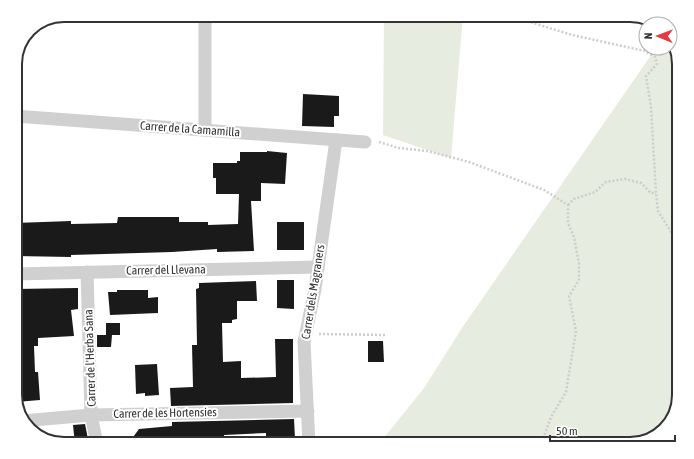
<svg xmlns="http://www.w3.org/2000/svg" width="694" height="459" viewBox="0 0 694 459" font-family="'Asap Condensed',sans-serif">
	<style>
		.green { fill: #e6ecdf }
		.building { fill: #1a1a1a }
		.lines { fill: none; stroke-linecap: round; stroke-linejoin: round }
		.path { stroke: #cdcdcd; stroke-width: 2.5; stroke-dasharray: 2 2; stroke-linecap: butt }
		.minor { stroke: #d0d0d0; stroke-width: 13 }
		.labels { text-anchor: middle; stroke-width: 4; stroke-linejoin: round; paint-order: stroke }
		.street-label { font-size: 12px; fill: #333; stroke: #fff }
		.rim { fill: none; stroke: #333; stroke-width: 2 }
	</style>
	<rect width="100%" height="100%" fill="#fff"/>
	<g class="green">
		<path d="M 384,15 L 463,15 L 451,158 L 383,135 Z"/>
		<path d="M 583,15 L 616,15 L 610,22 L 586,21 Z"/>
		<path d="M 670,37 L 674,42 L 679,63 L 679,396 L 671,423 L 655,438 L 631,444 L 379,444 L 424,388 L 464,325 L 656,48 L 670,48 Z"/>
	</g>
	<g class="building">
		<path d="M 303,94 L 339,96 L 339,116 L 334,116 L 334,127 L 302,126 Z"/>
		<path d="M 267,151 L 287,153 L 285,184 L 261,183 L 261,201 L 251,201 L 254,251 L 217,252 L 217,249 L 172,252 L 71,255 L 71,257 L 15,256 L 15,223 L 71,221 L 71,224 L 117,223 L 118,217 L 179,217 L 179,222 L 208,222 L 208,225 L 238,224 L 239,194 L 216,194 L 216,178 L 213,178 L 213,163 L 237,163 L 237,161 L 240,161 L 240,152 L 267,152 Z"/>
		<rect x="277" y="222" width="27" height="28"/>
		<path d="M 277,280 L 294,280 L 294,309 L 277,308 Z"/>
		<path d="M 256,281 L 257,301 L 237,301 L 237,319 L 232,320 L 232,323 L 222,323 L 223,362 L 241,361 L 241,378 L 276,377 L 275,339 L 293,339 L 293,403 L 171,406 L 170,388 L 193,387 L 192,345 L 197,345 L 196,289 L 199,288 L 199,283 Z"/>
		<path d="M 78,288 L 78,309 L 71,310 L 74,336 L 38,338 L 38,346 L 34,346 L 35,372 L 38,372 L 40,400 L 16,402 L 15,366 L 21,365 L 22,315 L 15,315 L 15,289 Z"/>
		<path d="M 117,290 L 148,290 L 148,298 L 158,297 L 158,313 L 110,315 L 108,292 L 117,292 Z"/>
		<path d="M 106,323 L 120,323 L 120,335 L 112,335 L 111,347 L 97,347 L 97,335 L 106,335 Z"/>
		<path d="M 368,341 L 383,341 L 384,362 L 368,362 Z"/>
		<path d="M 157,364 L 159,395 L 145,396 L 145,393 L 136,394 L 135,365 Z"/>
		<path d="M 294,419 L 295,438 L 266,439 L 266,433 L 224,435 L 224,444 L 128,444 L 139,429 L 172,426 L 172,422 Z"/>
		<path d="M 85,424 L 89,444 L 75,444 L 73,425 Z"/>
	</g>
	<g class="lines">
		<g class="path">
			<path d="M 508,15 L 572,35 L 645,51 L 655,57 L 657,64 L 646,76 L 651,107 L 656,193 L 658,211 L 679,245"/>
			<path d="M 379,142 L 399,148 L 427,151 L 469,162 L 544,190 L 568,205 L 568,223 L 574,237 L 579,264 L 579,280 L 569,296 L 576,331 L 566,392 L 551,417 L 541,444"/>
			<path d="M 568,205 L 574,199 L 595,192 L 606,182 L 625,179 L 641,183 L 651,193 L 656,193"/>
			<path d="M 319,334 L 387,335"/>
		</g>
		<g class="minor">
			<path d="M 205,15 L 205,130"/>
			<path d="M 15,116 L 365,142"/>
			<path d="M 87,272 L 91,415 L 97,444"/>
			<path d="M 15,274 L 318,267"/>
			<path d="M 22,421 L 91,415 L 308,411"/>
			<path d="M 309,444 L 304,342 L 315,289 L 336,140"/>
		</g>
	</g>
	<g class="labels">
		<g class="street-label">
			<text transform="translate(190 129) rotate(4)" y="4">Carrer de la Camamilla</text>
			<text transform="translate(166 270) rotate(-1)" y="4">Carrer del Llevana</text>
			<text transform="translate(313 292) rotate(-81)" y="4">Carrer dels Magraners</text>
			<text transform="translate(90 358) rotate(-92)" y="4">Carrer de l'Herba Sana</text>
			<text transform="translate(165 413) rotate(-1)" y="4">Carrer de les Hortensies</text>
		</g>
	</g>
	<path d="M0 0H694V459H0ZM64 22H630A42 42 0 0 1 672 64V395A42 42 0 0 1 630 437H64A42 42 0 0 1 22 395V64A42 42 0 0 1 64 22Z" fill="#fff" fill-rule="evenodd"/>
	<path class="rim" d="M64 22H630A42 42 0 0 1 672 64V395A42 42 0 0 1 630 437H64A42 42 0 0 1 22 395V64A42 42 0 0 1 64 22Z"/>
	<g transform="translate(658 36) rotate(271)"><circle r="19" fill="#ffffff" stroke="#adadad"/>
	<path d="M0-3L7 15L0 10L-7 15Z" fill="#e63946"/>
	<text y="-6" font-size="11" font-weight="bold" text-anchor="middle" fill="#333333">N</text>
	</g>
	<path d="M550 435v6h125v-6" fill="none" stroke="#333333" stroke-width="2"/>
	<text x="556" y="435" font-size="12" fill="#333333" stroke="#ffffff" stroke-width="3" paint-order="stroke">50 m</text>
</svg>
